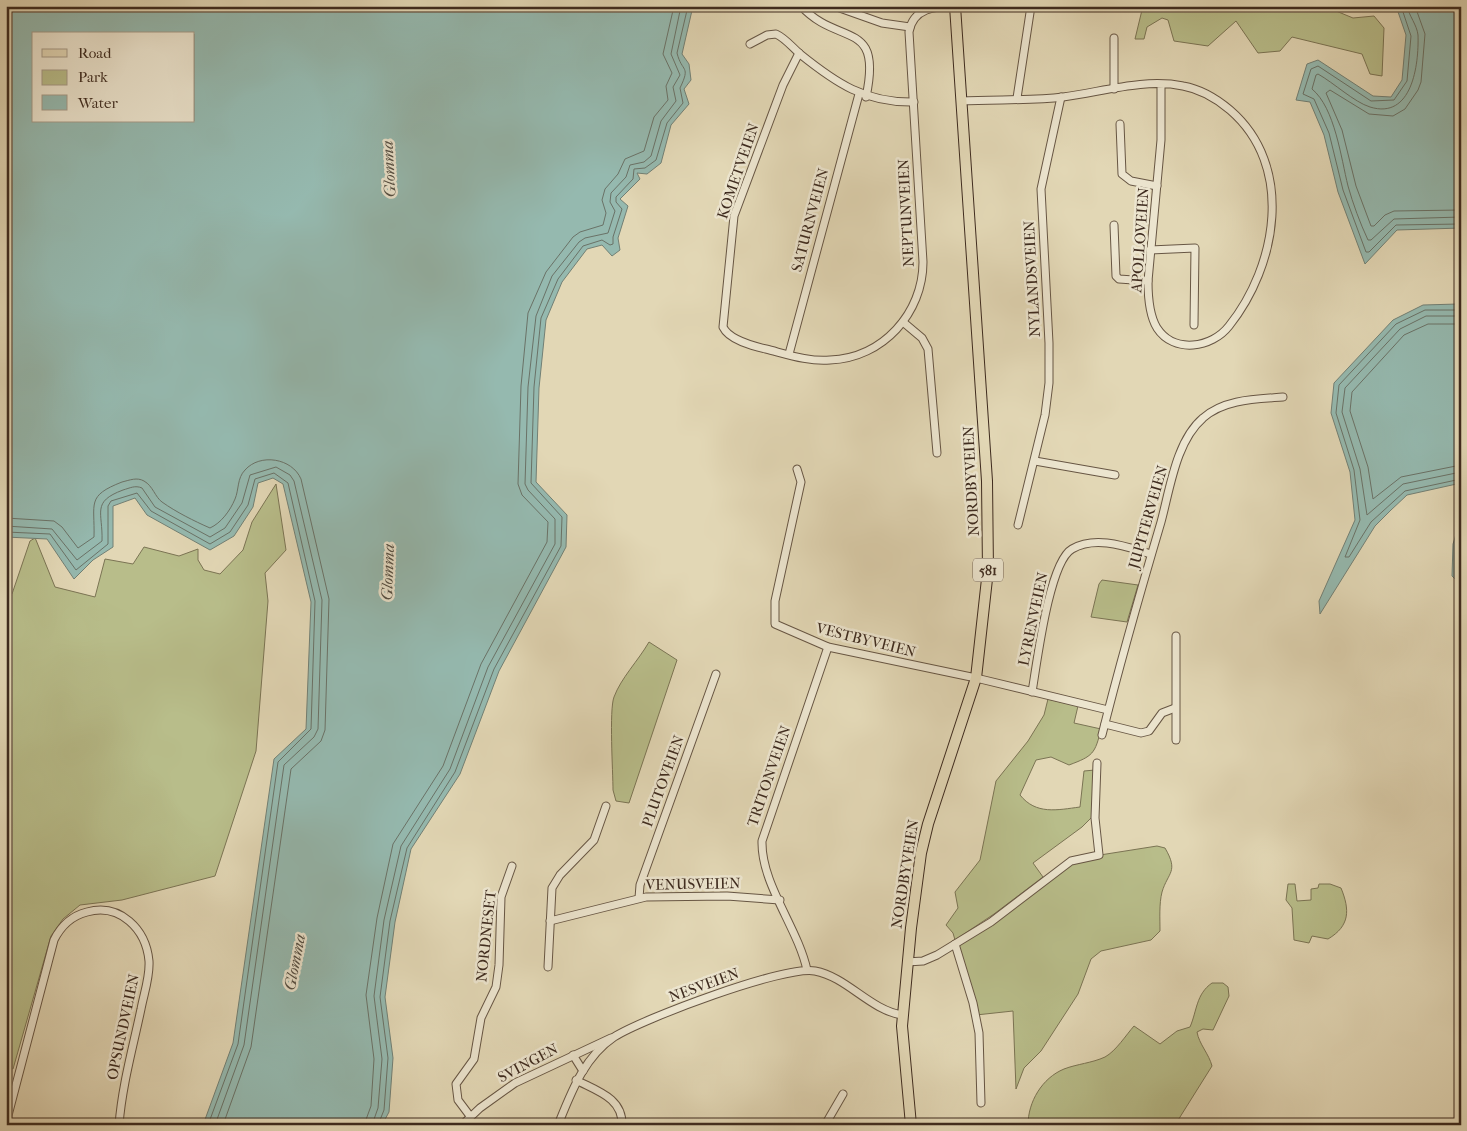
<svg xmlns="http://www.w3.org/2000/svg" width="1467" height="1131" viewBox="0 0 1467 1131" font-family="'IM FELL French Canon',serif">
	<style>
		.green { fill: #b8bd8a; stroke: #7b7454 }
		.water { fill: #95b9af; stroke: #728075; fill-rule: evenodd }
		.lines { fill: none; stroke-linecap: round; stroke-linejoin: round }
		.shore { stroke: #6a7267; stroke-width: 1 }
		.minor-casing { stroke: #675644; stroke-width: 9 }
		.primary-casing { stroke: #3e2b1f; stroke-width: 12 }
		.minor { stroke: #ece5cf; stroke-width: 7 }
		.primary { stroke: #e2d7b5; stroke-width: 10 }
		.labels { text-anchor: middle; stroke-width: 5; stroke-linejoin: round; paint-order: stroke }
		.shield { fill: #ece5cf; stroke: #726354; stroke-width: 1 }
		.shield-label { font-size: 14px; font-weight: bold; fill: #3e2b1f }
		.street-label { font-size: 15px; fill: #3e2b1f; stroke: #ece5cf }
		.water-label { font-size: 16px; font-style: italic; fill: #544e43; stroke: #ece5cf }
	</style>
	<rect width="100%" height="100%" fill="#e2d7b5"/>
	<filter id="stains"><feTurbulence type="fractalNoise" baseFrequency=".004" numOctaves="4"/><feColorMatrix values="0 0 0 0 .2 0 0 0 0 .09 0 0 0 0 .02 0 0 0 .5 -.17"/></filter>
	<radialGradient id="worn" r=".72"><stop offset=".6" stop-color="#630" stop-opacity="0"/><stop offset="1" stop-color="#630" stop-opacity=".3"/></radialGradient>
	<g class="green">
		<path d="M 1133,6 L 1324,6 L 1353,18 L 1374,16 L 1384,28 L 1382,76 L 1370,74 L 1362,54 L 1292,37 L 1280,51 L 1258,53 L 1236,21 L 1208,46 L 1174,41 L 1168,20 L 1162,18 L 1147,27 L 1144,39 L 1135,39 L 1142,10 Z"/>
		<path d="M 276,484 L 286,550 L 265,573 L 268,601 L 256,751 L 215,876 L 122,900 L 80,905 L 63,919 L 51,936 L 13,1069 L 6,1067 L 6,598 L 12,594 L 30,541 L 35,538 L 36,540 L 55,587 L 95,597 L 105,559 L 133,564 L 144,547 L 179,556 L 198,549 L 198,560 L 204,570 L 220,574 L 243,550 L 252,522 Z"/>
		<path d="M 1102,580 L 1138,585 L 1127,622 L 1091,617 L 1099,584 Z"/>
		<path d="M 649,642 L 677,660 L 629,803 L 616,801 L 613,790 C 613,772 609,710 614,697 C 621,678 638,661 649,642 Z"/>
		<path d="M 1048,699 L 1078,706 L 1074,723 L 1101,729 C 1095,754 1093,756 1069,765 L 1051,757 L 1036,760 L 1020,795 C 1036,815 1057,810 1080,807 L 1084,771 L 1095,770 L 1092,817 L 1082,827 L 1033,863 L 1043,877 L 994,914 L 955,940 L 953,933 L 946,925 L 958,908 L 955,892 L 980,860 L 996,781 L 1028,741 L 1044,715 Z"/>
		<path d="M 1157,846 L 1165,848 C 1179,872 1168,872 1162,892 C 1159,904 1160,918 1160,931 L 1151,940 L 1101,951 L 1091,959 L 1078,994 L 1041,1051 L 1024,1068 L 1016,1089 L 1013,1011 L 976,1015 L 955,944 L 1081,858 Z"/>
		<path d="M 1288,884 L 1295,884 L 1297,901 L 1311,900 L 1311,889 L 1318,888 L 1319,884 L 1330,884 L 1341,888 C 1350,910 1350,926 1328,939 L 1312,936 L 1309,943 L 1294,940 L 1292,908 L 1286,900 Z"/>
		<path d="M 1212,983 L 1223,983 L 1228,987 L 1229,996 L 1213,1030 L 1203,1029 L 1197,1032 C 1199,1044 1209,1054 1212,1066 L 1175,1125 L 1028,1125 C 1028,1102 1042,1078 1064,1069 C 1077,1064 1092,1063 1105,1057 C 1116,1051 1126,1035 1134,1026 L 1160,1044 L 1177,1031 L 1190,1027 C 1197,1011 1196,994 1212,983 Z"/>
	</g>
	<g class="water">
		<path d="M 6,6 L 693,6 L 682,54 L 689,64 L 691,80 L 684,89 L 689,104 L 671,125 L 661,163 L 647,174 L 637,173 L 640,179 L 620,199 L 628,206 L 618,238 L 620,250 L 612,256 L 602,245 L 587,249 L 562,282 L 546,320 L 539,388 L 536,482 L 567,515 L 566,547 L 499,671 L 460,774 L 411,849 L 395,922 L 385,997 L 393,1058 L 389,1112 L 382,1125 L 203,1125 L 233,1043 L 274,759 L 306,729 L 311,602 L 283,484 L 273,478 L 258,483 L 253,507 L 234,536 L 210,550 L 147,515 L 135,498 L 113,506 L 113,547 L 93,560 L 74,579 L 47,539 L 6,537 ZM 34,34 L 194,34 L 194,121 L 34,121 Z"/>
		<path d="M 1396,6 L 1461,6 L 1461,228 L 1397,230 L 1365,264 L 1338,192 L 1324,135 L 1310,102 L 1296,100 L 1307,64 L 1318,60 L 1373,96 L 1391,97 L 1402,80 L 1406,35 Z"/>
		<path d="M 1458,304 L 1461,306 L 1461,483 L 1407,495 L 1391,510 L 1375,526 L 1320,614 L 1319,601 L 1355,520 L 1350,472 L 1331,413 L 1334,383 L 1393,320 L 1423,305 Z"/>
		<path d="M 1461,518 L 1461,585 L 1452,576 L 1453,544 Z"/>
	</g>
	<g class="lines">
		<g class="shore">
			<path d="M 1401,6 L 1411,36 L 1407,81 L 1394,100 L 1371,101 L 1318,66 L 1311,69 L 1303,94 L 1314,99 L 1329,133 L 1343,190 L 1366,252 L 1369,252 L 1396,225 L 1461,224"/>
			<path d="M 1407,6 C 1409,16 1417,25 1418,35 C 1419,65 1412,120 1370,107 C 1354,102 1334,83 1318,74 L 1316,75 L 1312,89 C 1335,108 1341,158 1348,186 C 1353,204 1360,223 1368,240 L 1371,240 L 1394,219 L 1461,217"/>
			<path d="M 1415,6 L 1425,34 L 1421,82 L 1418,90 L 1405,109 L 1393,116 L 1369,114 L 1330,90 L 1326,93 L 1342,130 L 1356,186 L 1371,226 L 1374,226 L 1385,215 L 1394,211 L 1461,210"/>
			<path d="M 1461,310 L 1425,310 L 1396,324 L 1339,385 L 1336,413 L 1354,470 L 1360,520 L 1345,557 L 1349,557 L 1371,522 L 1405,491 L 1461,479"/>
			<path d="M 1461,316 L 1426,316 L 1400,329 L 1345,388 L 1342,412 L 1360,469 L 1367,515 L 1403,484 L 1461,472"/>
			<path d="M 1461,324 L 1428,324 L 1404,335 L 1352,392 L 1350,411 L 1368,467 L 1373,499 L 1401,477 L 1461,465"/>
			<path d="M 6,518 L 54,521 L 62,527 L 78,548 L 94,537 C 95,503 86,496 122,482 C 130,480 137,477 144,481 C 153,486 155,497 162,502 C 176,512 194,521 210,528 C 221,523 230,511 235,499 C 239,490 237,478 245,470 C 260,453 292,458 301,479 L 329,599 L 325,730 L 321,741 L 291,769 L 251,1047 L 223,1125"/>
			<path d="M 6,526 L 52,529 L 77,560 L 102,541 C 103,512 91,502 123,490 C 130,488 135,485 142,488 L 155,507 L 210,537 L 225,528 L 242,503 L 250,475 L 276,467 L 290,475 L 294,481 L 322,600 L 318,729 L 314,737 L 284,765 L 244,1045 L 215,1125"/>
			<path d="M 6,532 L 50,534 L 76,570 L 108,544 L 108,506 L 111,501 L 137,493 L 151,511 L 210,544 L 230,532 L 248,505 L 255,479 L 274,473 L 288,483 L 315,601 L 311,729 L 278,762 L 238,1044 L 208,1125"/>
			<path d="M 364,1125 L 371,1106 L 374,1059 L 366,995 L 377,918 L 393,844 L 443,766 L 481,664 L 547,542 L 548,522 L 522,495 L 518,484 L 521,386 L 528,313 L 546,272 L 573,237 L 580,232 L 603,225 L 606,213 L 602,200 L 605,189 L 618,174 L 625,159 L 644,151 L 654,117 L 668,100 L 666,86 L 672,73 L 663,54 L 674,6"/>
			<path d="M 372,1125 L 378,1108 L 382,1059 L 374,996 L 384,920 L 401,846 L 450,769 L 488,667 L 555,544 L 555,519 L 528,490 L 525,484 L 528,387 L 536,316 L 552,276 L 579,242 L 585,238 L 608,233 L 615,211 L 610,202 L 611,193 L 626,177 L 630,165 L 644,162 L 651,156 L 661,121 L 676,101 L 673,87 L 680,75 L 671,54 L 681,6"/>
			<path d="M 378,1125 L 384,1110 L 388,1058 L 380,997 L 390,921 L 407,848 L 455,772 L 494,669 L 561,546 L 562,517 L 531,483 L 534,387 L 541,318 L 558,279 L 583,246 L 602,240 L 610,245 L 613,244 L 613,237 L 622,209 L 616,202 L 616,197 L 633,179 L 634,169 L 645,168 L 656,160 L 667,123 L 683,103 L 680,88 C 691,65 682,73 677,53 L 688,6"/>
		</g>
		<g class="minor-casing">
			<g id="minor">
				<path d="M 801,6 C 838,47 883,18 866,97"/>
				<path d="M 834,6 L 882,23 L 910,27"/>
				<path d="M 750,44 L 767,35 L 776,34 C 785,38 792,47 800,54 C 836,83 865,103 914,102"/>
				<path d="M 799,53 L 783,85 L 734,216 L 723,327 C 729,340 753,346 766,349 C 786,354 809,362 830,360 C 883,358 923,313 923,262 L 909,32 C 913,8 935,6 955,7"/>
				<path d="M 1114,89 L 1114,38"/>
				<path d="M 1017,98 L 1031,6"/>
				<path d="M 961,101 C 995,99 1030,101 1063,97 C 1102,92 1144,78 1183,86 C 1200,89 1217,99 1230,110 C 1295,166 1277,266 1229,326 C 1212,348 1174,354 1157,328 C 1149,315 1148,296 1148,281 L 1161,140 L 1161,85"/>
				<path d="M 1120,124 L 1122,174 L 1131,181 L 1157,186"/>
				<path d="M 1114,225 L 1116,276 L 1119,279 L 1148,281"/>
				<path d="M 1150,250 L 1195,248 L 1194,325"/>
				<path d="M 903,322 L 922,338 L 928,349 L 937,453"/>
				<path d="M 789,354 L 859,94"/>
				<path d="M 1035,461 L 1115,475"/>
				<path d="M 797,469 L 801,482 L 775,601 L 775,624 L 828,647 L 976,678 L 1108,710"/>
				<path d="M 1018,525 L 1045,415 L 1049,383 L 1049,343 L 1041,189 L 1061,97"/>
				<path d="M 1032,692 C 1037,663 1049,562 1072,549 C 1096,535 1127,547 1151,554"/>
				<path d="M 1105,724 L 1141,733 L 1149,731 L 1162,713 L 1175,708"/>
				<path d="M 1102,735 C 1120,663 1140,593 1161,522 C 1170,489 1176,441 1203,418 C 1224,399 1257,399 1283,397"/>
				<path d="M 1176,740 L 1176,636"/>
				<path d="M 639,898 L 640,885 L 716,674"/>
				<path d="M 550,921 L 646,897 L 727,896 L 780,900"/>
				<path d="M 955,944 L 973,1003 L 979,1033 L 981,1103"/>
				<path d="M 907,962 L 923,961 L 937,955 L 991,922 L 1071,861 L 1099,855 L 1095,818 L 1097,763"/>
				<path d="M 548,967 L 552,888 L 560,875 L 594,840 L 606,806"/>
				<path d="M 807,970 C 798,928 761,884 762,841 L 828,647"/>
				<path d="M 573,1055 L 583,1071"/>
				<path d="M 576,1080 C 597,1091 623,1098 622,1125"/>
				<path d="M 470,1116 L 458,1100 L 456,1084 L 474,1059 L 481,1018 L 496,987 L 499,965 L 501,897 L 512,866"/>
				<path d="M 6,1123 L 54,940 C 61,926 71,916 87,912 C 120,903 146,929 149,961 C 150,977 144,993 141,1009 C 133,1047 122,1086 119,1125"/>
				<path d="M 462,1125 L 480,1108 L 515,1083 L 611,1038"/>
				<path d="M 558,1125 C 571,1093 584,1057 614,1037 C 642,1019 785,965 815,971 C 847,977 870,1010 902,1015"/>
				<path d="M 825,1125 L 843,1094"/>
			</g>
		</g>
		<g class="primary-casing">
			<path id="primary" d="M 911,1125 L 902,1026 L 911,928 L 921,853 L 928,824 L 976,678 L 988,570 L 987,481 L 955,6"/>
		</g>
		<use href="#minor" class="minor"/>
		<use href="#primary" class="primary"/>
	</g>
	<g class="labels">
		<rect class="shield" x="973" y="558.5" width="30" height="23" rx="4"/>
		<g class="shield-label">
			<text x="988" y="575">581</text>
		</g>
		<g class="street-label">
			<text transform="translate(738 171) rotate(-71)" y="5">KOMETVEIEN</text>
			<text transform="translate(906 213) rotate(-93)" y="5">NEPTUNVEIEN</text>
			<text transform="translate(810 220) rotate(-75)" y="5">SATURNVEIEN</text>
			<text transform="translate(1140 240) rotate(-86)" y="5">APOLLOVEIEN</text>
			<text transform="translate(1032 279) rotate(-93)" y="5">NYLANDSVEIEN</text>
			<text transform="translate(971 481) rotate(-93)" y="5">NORDBYVEIEN</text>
			<text transform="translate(1148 517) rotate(-74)" y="5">JUPITERVEIEN</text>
			<text transform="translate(1033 619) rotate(-78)" y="5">LYRENVEIEN</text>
			<text transform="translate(866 640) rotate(14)" y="5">VESTBYVEIEN</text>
			<text transform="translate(769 776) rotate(-71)" y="5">TRITONVEIEN</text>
			<text transform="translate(663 781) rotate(-70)" y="5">PLUTOVEIEN</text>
			<text transform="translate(905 874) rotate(-81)" y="5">NORDBYVEIEN</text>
			<text transform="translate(693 884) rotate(-1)" y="5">VENUSVEIEN</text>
			<text transform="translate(486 936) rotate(-84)" y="5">NORDNESET</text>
			<text transform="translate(704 985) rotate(-20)" y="5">NESVEIEN</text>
			<text transform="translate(123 1027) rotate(-78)" y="5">OPSUNDVEIEN</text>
			<text transform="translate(528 1063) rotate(-28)" y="5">SVINGEN</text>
		</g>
		<g class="water-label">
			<text transform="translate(388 169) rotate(-93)" y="6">Glomma</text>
			<text transform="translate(387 572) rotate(-88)" y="6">Glomma</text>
			<text transform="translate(294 962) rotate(-79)" y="6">Glomma</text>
		</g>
	</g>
	<rect width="1467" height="1131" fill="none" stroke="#e2d7b5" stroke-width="25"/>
	<rect x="8" y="8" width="1452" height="1116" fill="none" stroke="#3e2b1f" stroke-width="2.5"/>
	<rect x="12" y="12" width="1442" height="1106" fill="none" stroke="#3e2b1f"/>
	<rect x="32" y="32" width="162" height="90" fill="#ece5cf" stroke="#a69b89"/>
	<rect x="42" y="49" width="25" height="8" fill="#e2d7b5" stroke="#a69b89"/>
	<text x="78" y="58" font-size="15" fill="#3e2b1f">Road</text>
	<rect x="42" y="70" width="25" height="15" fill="#b8bd8a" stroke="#a69b89"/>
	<text x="78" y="82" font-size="15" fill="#3e2b1f">Park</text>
	<rect x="42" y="95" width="25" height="15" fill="#95b9af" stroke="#a69b89"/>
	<text x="78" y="108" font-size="15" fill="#3e2b1f">Water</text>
	<rect width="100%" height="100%" filter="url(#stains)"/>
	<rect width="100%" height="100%" fill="url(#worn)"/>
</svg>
